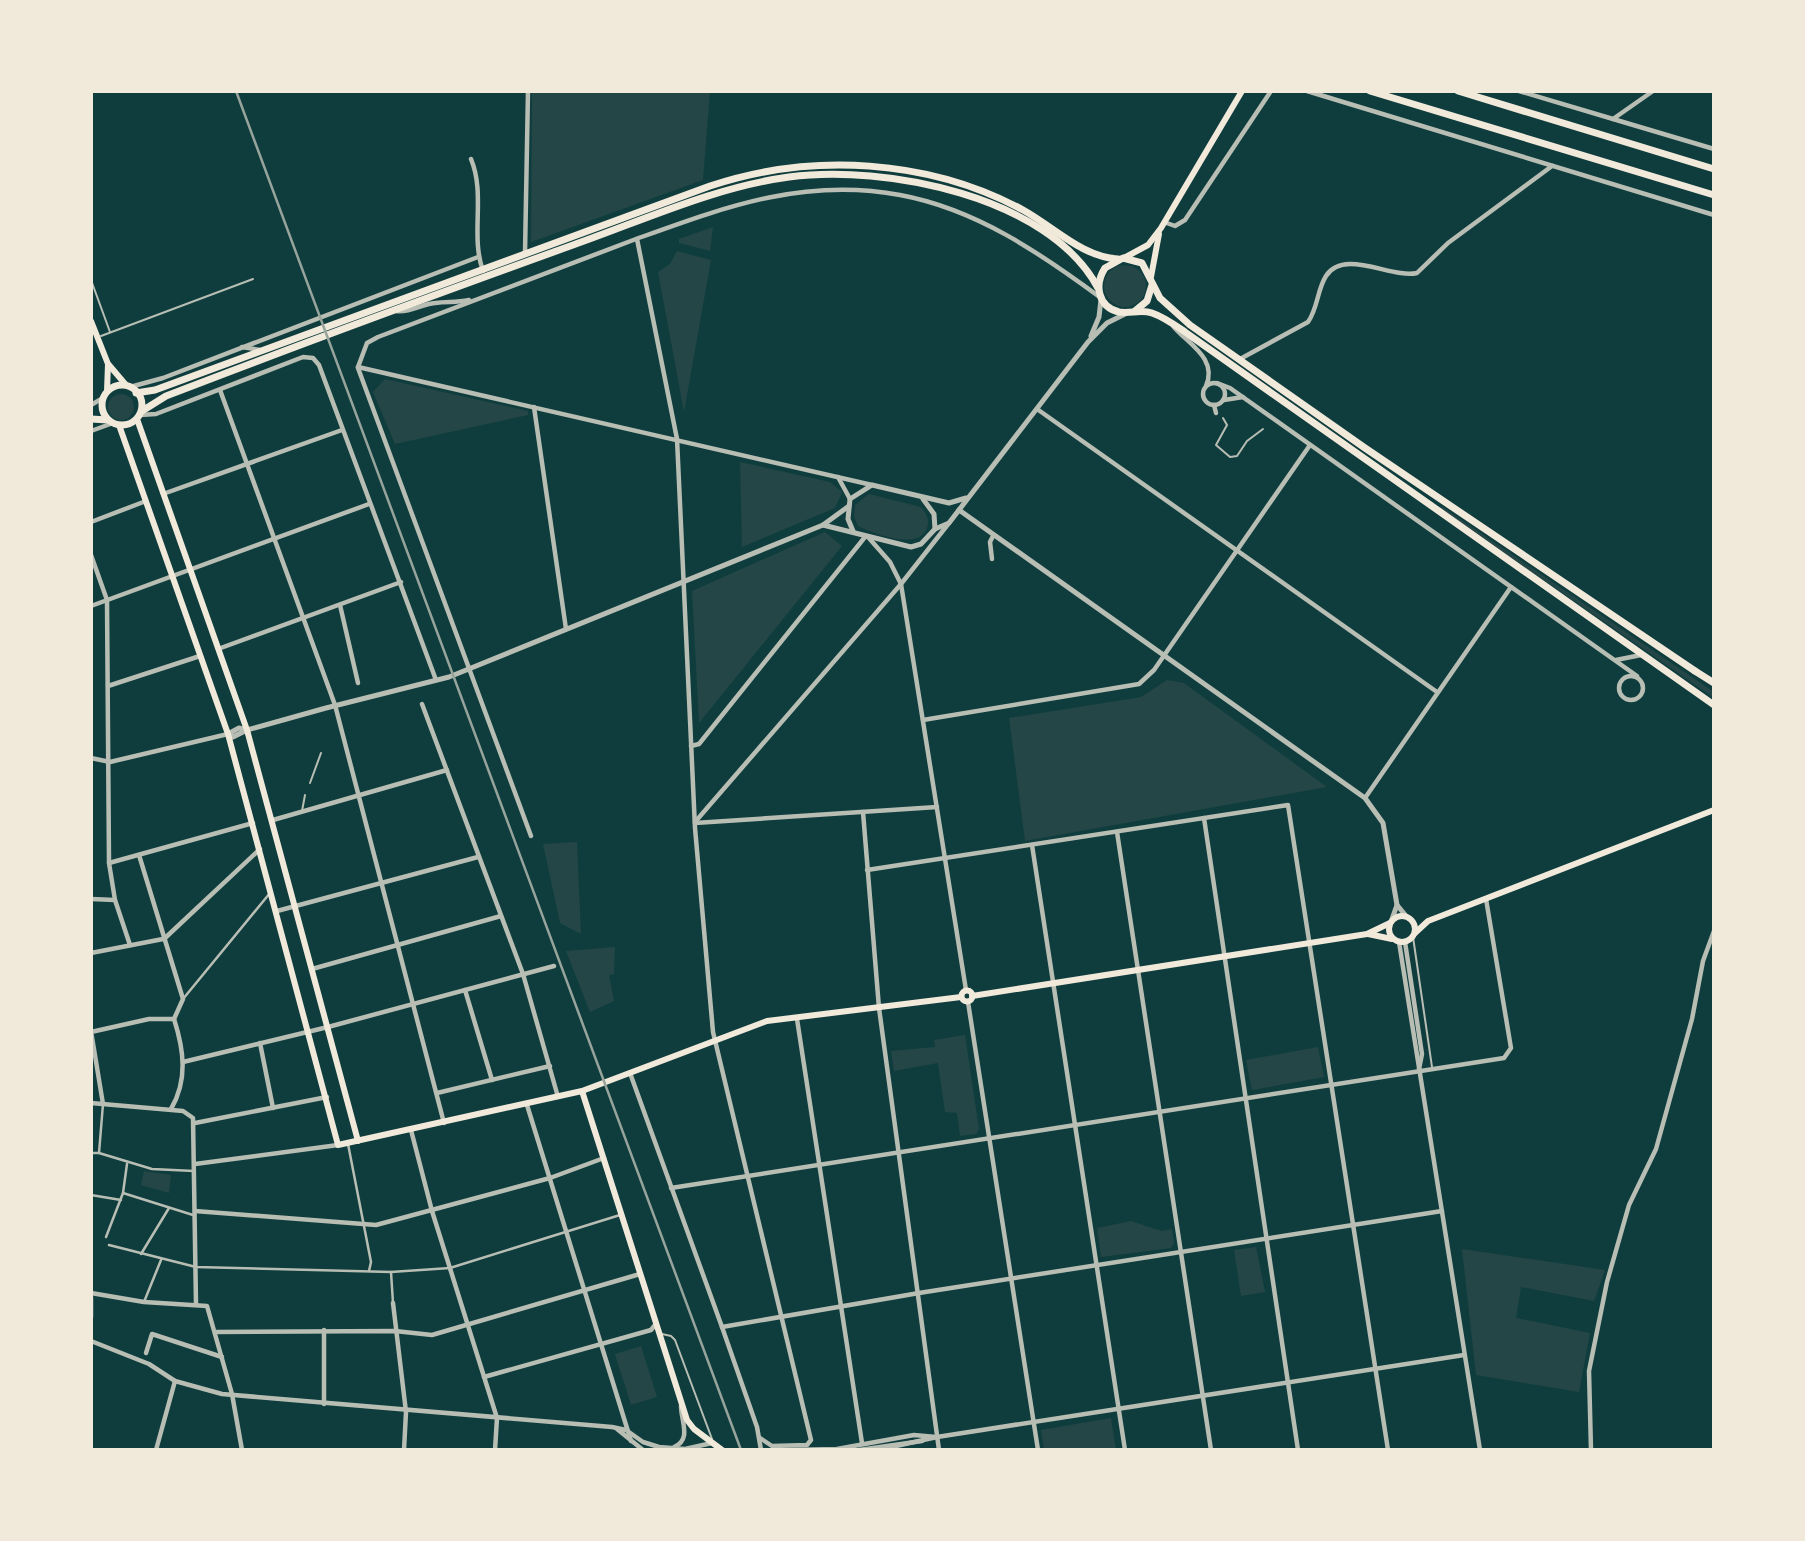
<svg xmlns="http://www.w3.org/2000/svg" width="1805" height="1541" viewBox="0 0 1805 1541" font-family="'Asap Condensed',sans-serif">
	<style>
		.green { fill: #244646 }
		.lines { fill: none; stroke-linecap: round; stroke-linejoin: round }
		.service { stroke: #b8beb3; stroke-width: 2 }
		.pedestrian { stroke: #b8beb3; stroke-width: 2.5 }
		.minor { stroke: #b8beb3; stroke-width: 4.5 }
		.tertiary { stroke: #b8beb3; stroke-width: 5 }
		.secondary { stroke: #f1e9da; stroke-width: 6 }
		.primary { stroke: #f1e9da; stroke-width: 6 }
		.trunk { stroke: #f1e9da; stroke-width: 7 }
		.motorway { stroke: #f1e9da; stroke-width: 7 }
		.rail { stroke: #97a49c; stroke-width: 2.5 }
	</style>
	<rect width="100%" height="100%" fill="#0f3d3e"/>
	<g class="green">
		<path d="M 532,91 L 710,91 L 703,180 L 531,242 Z"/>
		<path d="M 713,227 L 710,251 L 679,243 L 679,239 Z"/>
		<path d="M 677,251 L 711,260 L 684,412 L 658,272 L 670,264 Z"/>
		<circle cx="1125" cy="286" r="21"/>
		<path d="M 385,379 L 528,411 L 528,415 L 395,444 L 373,392 Z"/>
		<circle cx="121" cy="407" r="13"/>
		<path d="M 740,462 L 830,482 L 842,492 L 835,508 L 742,547 Z"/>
		<path d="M 869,494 L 921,507 C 926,513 930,520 927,528 C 919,551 874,534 858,526 L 854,516 L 855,505 Z"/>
		<path d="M 1441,506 L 1714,692 L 1714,698 L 1440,508 Z"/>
		<path d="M 825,532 L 842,546 L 699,723 L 692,591 Z"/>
		<path d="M 1167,680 L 1184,683 L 1327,787 L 1025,841 L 1009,718 L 1141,697 Z"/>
		<path d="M 577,842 L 581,934 L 560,923 L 543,844 Z"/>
		<path d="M 615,947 L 614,974 L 609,975 L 614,1001 L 590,1012 L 566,951 Z"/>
		<path d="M 965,1035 L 979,1129 L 976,1134 L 960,1136 L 957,1113 L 945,1112 L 938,1063 L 894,1071 L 891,1051 L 935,1047 L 934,1040 Z"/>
		<path d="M 1318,1047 L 1324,1077 L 1252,1090 L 1246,1060 Z"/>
		<path d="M 144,1171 L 171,1175 L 169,1193 L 141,1185 Z"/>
		<path d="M 1131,1221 L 1161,1231 L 1172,1229 L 1174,1244 L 1171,1248 L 1101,1257 L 1097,1228 Z"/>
		<path d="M 1256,1247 L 1265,1292 L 1241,1296 L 1234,1250 Z"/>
		<path d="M 1462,1249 L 1605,1270 L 1594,1301 L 1521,1287 L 1516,1318 L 1590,1333 L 1579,1392 L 1476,1375 Z"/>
		<path d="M 641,1346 L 657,1397 L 631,1405 L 615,1354 Z"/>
		<path d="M 1111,1418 L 1116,1450 L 1044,1450 L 1041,1430 Z"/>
	</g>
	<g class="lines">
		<g class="service">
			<path d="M 91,280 L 110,332"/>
			<path d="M 101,336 L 253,279"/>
			<path d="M 1223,418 L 1227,425 L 1216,445 L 1230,457 L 1237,456 L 1247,441 L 1263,429"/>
			<path d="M 310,783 L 321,753"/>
			<path d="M 302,811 L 305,795"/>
			<path d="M 1413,937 L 1432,1067"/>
			<path d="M 662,1334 L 671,1336 L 675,1340 L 712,1439"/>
		</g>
		<g class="pedestrian">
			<path d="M 183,999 L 270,893"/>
			<path d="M 348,1144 L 371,1262 L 369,1271"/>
			<path d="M 91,1153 L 99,1153 L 152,1169 L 194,1171"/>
			<path d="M 99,1153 L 103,1104"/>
			<path d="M 123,1193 L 193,1215"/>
			<path d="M 91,1195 L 121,1200"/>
			<path d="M 106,1237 L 123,1193 L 127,1164"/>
			<path d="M 109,1245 L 196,1267 L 391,1272 L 450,1268 L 620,1215"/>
			<path d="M 141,1254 L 169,1208"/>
			<path d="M 391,1272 L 393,1303"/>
			<path d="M 144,1302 L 161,1260"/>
		</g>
		<g class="minor">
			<path d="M 1307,91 L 1714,215"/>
			<path d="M 1519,91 L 1613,119 L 1653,91"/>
			<path d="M 1613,119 L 1714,149"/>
			<path d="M 471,159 C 486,195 470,235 483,271"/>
			<path d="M 1164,222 L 1175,226 L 1185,220 L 1271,91"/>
			<path d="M 637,239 L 677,439 L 695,828 L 713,1032 L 811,1440 L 807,1445 L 772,1446 L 760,1438"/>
			<path d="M 525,253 L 528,91"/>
			<path d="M 396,311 C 411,313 421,304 435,303 C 448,301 455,303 469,300"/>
			<path d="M 1173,326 C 1188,344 1218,358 1206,386"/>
			<path d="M 242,347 L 260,350"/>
			<path d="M 1240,359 L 1308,322 C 1318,308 1317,290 1326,276 C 1344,248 1392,279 1417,273 L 1448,243 L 1552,166"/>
			<path d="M 358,367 L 367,343 L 378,337 C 464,305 550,272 636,239 C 725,207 804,177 900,195 C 976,209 1040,253 1101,298"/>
			<path d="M 358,367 L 872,485"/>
			<path d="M 358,368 L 531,836"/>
			<circle cx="1214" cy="394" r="11"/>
			<path d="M 1217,383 L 1230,388 L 1637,676"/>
			<path d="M 130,387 L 163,378 L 478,257"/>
			<path d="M 220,390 L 335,705 L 444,1123"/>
			<path d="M 1224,400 L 1243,397"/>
			<path d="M 91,405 L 103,398"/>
			<path d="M 1214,405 L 1216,413"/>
			<path d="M 534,407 L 566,629"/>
			<path d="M 1037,409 L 1437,692"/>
			<path d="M 140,415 L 156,414 L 303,357 L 313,358 L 319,365 L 436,680"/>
			<path d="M 91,431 L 113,423"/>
			<path d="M 838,477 L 850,499"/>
			<path d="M 163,494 L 342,430"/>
			<path d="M 91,522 L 146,501"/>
			<path d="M 868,537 L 890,562 L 901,584 L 966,990"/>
			<path d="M 91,555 L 107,600 L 109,863 L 115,900 L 130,945"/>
			<path d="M 992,559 L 990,542 L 993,536"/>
			<path d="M 340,605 L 358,683"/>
			<path d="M 91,606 L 369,504"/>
			<path d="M 218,649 L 401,582"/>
			<path d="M 1616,660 L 1641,655"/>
			<circle cx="1631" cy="688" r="12"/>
			<path d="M 108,686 L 200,656"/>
			<path d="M 422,704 L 523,974 L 558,1097"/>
			<path d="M 923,720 L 1139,684 L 1154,670 L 1310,445"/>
			<path d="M 691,746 L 699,744 L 865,537"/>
			<path d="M 91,758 L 110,762 L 228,734"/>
			<path d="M 1365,798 L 1511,587"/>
			<path d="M 863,812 L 879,1008 L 939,1450"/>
			<path d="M 1204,818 L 1298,1450"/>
			<path d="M 273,820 L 447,770"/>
			<path d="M 695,822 L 901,584 L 949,523"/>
			<path d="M 695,823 L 937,807"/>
			<path d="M 1117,832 L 1211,1450"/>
			<path d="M 1032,845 L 1125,1450"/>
			<path d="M 139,855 L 183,999 L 174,1019"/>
			<path d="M 109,863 L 253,823"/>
			<path d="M 867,870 L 1288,805 L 1388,1450"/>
			<path d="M 91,899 L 115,900"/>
			<path d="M 277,911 L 478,857"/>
			<path d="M 164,939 L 260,849"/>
			<path d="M 1399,942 L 1480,1450"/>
			<path d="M 1405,942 L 1422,1054 L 1419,1069"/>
			<path d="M 91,953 L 163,939"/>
			<path d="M 312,969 L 501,916"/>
			<path d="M 465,990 L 492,1080"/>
			<path d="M 968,1002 L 1038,1450"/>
			<path d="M 797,1019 L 862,1443"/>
			<path d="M 91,1031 L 103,1104"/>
			<path d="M 91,1032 L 149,1019 L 174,1019"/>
			<path d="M 260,1043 L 273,1108"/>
			<path d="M 183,1062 L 328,1027 L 554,966"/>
			<path d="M 630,1073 L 722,1327 L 757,1427 L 761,1450"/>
			<path d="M 437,1093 L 550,1066"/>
			<path d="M 91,1103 L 183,1111 L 193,1118 L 196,1304"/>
			<path d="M 527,1105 L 631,1441"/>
			<path d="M 171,1109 C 188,1080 184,1050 174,1019"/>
			<path d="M 195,1123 L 327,1097"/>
			<path d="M 411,1130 L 432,1211 L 497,1418 L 495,1450"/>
			<path d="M 195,1164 L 338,1145"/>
			<path d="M 671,1188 L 1504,1058 L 1511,1048 L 1486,899"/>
			<path d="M 195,1211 L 376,1225 L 550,1178 L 604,1158"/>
			<path d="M 91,1293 L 144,1302 L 207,1306 L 232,1394 L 242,1450"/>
			<path d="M 91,1297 L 91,1317"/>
			<path d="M 393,1303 L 406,1412 L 404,1450"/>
			<path d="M 722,1327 L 919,1293 L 1442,1211"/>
			<path d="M 324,1330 L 324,1404"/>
			<path d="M 216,1332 L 395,1331 L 432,1335 L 640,1274"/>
			<path d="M 91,1341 L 149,1364 L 175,1381 L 222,1394 L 612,1427 L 626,1430 L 643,1442 L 659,1447 L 685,1449 L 712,1443"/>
			<path d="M 146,1353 L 152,1334 L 222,1357"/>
			<path d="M 484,1377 L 651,1330 L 655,1325"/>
			<path d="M 617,1429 L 643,1450"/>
			<path d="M 674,1447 C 692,1440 681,1421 681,1406"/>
			<path d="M 156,1450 L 175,1381"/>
			<path d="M 786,1450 L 837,1449 L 914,1435 L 936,1437"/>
			<path d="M 859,1450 L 922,1441"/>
			<path d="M 878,1450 L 937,1437 L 1464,1355"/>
			<path d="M 1591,1450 L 1589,1371 L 1607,1282 L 1629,1205 L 1656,1149 L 1692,1019 L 1703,961 L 1714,931"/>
		</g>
		<g class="tertiary">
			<path d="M 1091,336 L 1099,317 L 1101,299"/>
			<path d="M 959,510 L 1365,798 L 1383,823 L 1397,905 L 1392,919"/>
			<path d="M 823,525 L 911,547 L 921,544 L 935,529 L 934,514 L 923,499"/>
			<path d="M 935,529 L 949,523 L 1088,342 L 1107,323 L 1125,314"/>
			<path d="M 853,531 L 848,519 L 850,499 L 872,485 L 949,503 L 966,498"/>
			<path d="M 228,734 L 233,737 L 247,730 L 326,708 L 449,677 L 823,525 L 849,506"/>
			<path d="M 228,734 L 239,728 L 247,730"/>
			<path d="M 1397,905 L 1406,916"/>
		</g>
		<g class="secondary">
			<path d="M 1124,258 L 1148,245 L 1161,228 L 1242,91"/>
			<path d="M 1151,277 L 1159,234"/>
			<path d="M 137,419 L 247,730 L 358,1141"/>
			<path d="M 119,425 L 228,734 L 338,1145 L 582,1091 L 767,1021 L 961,997"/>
			<circle cx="1402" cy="929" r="13"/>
			<path d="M 1415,933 L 1428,921 L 1714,810"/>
			<path d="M 1368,934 L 1392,939"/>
			<circle cx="967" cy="996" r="5.5"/>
			<path d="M 972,996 L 1367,934 L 1390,923"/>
			<path d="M 582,1091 L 687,1420 L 694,1429 L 722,1450"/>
		</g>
		<g class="primary">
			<path d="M 91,321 L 108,364 L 107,391"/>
			<path d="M 109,365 L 126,385"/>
		</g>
		<g class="trunk">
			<path d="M 1135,311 L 1147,301 L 1152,285"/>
			<circle cx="122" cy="405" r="20"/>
			<path d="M 136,393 L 155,390 L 710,186 C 812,152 929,159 1023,210 C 1054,227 1082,257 1118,259"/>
			<path d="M 142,411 L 166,396 C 301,344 437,294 573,245 C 644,220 715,187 789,177 C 884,164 1049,196 1098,288"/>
			<path d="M 91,419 L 108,420"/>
			<path d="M 1695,671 L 1365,448 L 1190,325 L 1160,298 L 1142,263 L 1123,258 L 1105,268 C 1094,285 1098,307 1119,312 C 1130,314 1141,309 1152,313 C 1164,317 1175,325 1185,332 L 1714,705"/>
		</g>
		<g class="motorway">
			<path d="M 1370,91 L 1714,195"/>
			<path d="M 1458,91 L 1714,169"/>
			<path d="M 1695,671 L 1714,683"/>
		</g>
		<path class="rail" d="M 236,91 L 741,1450"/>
	</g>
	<rect width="1805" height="1541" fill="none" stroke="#f1e9da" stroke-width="186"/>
</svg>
